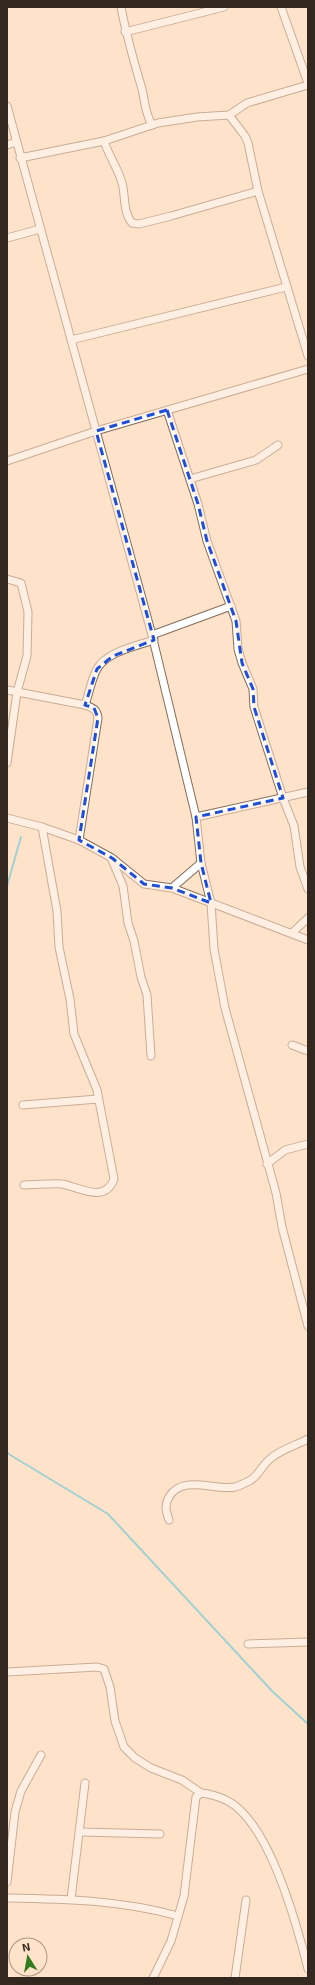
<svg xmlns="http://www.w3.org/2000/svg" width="315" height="1985" viewBox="0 0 315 1985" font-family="'Exo 2',sans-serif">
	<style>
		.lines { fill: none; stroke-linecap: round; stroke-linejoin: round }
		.stream { stroke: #2fbddc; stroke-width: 2 }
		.minor-casing { stroke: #866d58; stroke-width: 9 }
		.minor { stroke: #fff; stroke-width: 7 }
		.marked { fill: none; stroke: #1d4ed8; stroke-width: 3; stroke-dasharray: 8 5; stroke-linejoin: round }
	</style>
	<rect width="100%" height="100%" fill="#ffe2ca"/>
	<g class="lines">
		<g class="stream">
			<path d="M 7,886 L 21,837"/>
			<path d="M 7,1453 L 108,1514 L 273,1692 L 308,1724"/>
		</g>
		<g class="minor-casing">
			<g id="minor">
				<path d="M 121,7 C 126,35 134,62 142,89 C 145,102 145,113 152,125"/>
				<path d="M 281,7 L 308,83"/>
				<path d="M 125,32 L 224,7"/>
				<path d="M 7,106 L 152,635 L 196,817 L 201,863 L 211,903 L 214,949 L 225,1008 L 276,1193 L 282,1227 L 308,1326"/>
				<path d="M 229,115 L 245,136 L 248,143 L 258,191 L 308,356"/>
				<path d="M 104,141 C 109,157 120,171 123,187 C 125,199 124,214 132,223 L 139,224 L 171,216 L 258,191"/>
				<path d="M 7,145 L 16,142"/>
				<path d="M 20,158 L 104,141 L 158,123 L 197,117 L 229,115 L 247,103 L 308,85"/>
				<path d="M 7,238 L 40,229"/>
				<path d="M 71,340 L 286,287"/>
				<path d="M 167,410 L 198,504 L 207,541 L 236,621 L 238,649 L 242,663 L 253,689 L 254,707 L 283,798 L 294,826 L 300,867 L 308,889"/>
				<path d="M 7,461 L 96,431 L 308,369"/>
				<path d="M 190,479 L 256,460 L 278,445"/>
				<path d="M 7,579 L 21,583 L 28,612 L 27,656 L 17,692 L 7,763"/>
				<path d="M 152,635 L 231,606"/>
				<path d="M 7,690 L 85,705 C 93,708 97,709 98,718 L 79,840"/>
				<path d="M 85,705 C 89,694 91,680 97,669 C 106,652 136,646 154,640"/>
				<path d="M 196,817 L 308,792"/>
				<path d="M 7,818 L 42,827 L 79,840 L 112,858 L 144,884 L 172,888 L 308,940"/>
				<path d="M 112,860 L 123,886 L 128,923 L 134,941 L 141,977 L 147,995 L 151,1056"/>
				<path d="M 172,888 L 201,863"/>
				<path d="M 292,933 L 308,918"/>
				<path d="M 292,1045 L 308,1051"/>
				<path d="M 23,1105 L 98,1099"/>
				<path d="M 267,1164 L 285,1150 L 308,1144"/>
				<path d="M 24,1185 C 37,1185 50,1183 62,1184 C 79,1187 105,1204 114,1179 L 97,1090 L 74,1034 L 70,999 L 59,947 L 57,911 L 42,827"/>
				<path d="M 169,1520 C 166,1511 164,1506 169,1497 C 182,1474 215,1491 235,1487 C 239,1486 245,1483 249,1481 C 258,1477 262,1465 270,1459 C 281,1449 295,1446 308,1439"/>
				<path d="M 248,1644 L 308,1642"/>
				<path d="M 7,1672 L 97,1667 L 104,1669 L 110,1687 L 115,1721 L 124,1747 L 135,1758 L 151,1768 L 182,1780 L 201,1793"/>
				<path d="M 80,1832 L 160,1834"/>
				<path d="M 7,1882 L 15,1812 L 21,1791 L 41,1755"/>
				<path d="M 7,1898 C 65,1899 121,1900 178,1916"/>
				<path d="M 71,1899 L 85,1783"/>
				<path d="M 153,1978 L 171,1941 L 184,1896 L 196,1797 L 201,1793 C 217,1795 231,1800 242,1812 C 274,1844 297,1925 308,1969"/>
				<path d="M 235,1978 L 246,1900"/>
			</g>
		</g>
		<use href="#minor" class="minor"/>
	</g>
	<path d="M0 0H315V1985H0ZM 167,410 L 198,504 L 207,541 L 236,621 L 242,663 L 253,689 L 254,707 L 283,798 L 196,817 L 201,863 L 211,903 L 172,888 L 144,884 L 112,858 L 79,840 L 98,718 L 94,708 L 85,705 L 97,669 L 113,656 L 154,640 L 96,431 Z" fill="#ffe2ca" fill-opacity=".55" fill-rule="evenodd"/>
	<path class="marked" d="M 167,410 L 198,504 L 207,541 L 236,621 L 242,663 L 253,689 L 254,707 L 283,798 L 196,817 L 201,863 L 211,903 L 172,888 L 144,884 L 112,858 L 79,840 L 98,718 L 94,708 L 85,705 L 97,669 L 113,656 L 154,640 L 96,431 Z"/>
	<rect width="315" height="1985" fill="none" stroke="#32281f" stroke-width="16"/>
	<g transform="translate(28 1957) rotate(349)"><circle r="19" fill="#ffe2ca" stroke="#ad9886"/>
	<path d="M0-3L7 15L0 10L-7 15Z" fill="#337b20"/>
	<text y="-6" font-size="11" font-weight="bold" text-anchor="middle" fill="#32281f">N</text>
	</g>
</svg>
